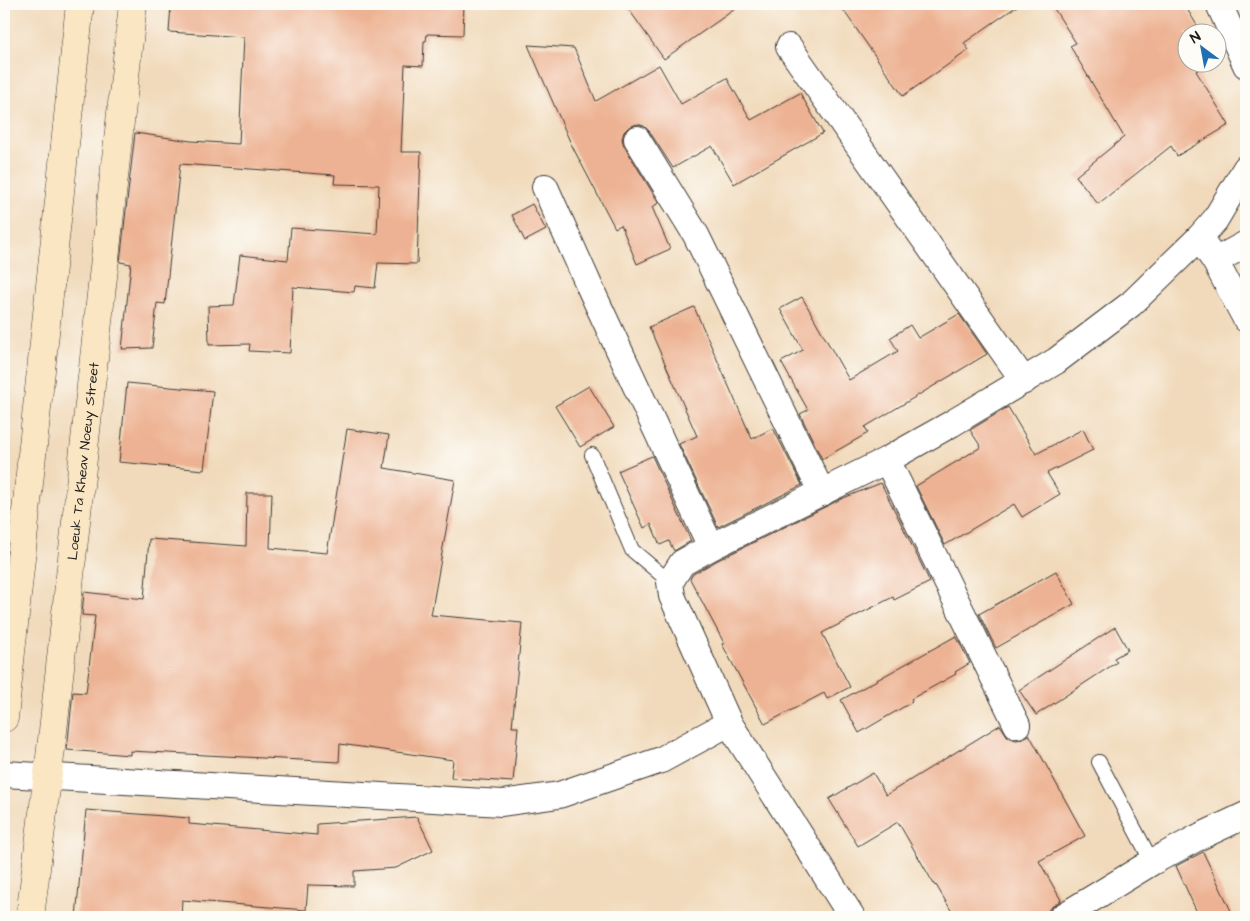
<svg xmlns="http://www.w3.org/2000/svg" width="1250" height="921" viewBox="0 0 1250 921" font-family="'Architects Daughter',sans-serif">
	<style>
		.building { fill: #edb293 }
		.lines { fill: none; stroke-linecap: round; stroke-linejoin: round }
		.service-casing { stroke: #3c3834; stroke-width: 16 }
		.minor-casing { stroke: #3c3834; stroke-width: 28 }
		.secondary-casing { stroke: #3c3834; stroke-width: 29 }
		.service { stroke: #fff; stroke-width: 14 }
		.minor { stroke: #fff; stroke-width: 26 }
		.secondary { stroke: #fbe6c4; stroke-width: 28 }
		.labels { text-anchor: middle; stroke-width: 5; stroke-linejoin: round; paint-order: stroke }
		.street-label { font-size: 14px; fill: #1c1c1c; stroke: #fdfcf7 }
	</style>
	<rect width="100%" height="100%" fill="#fdfcf7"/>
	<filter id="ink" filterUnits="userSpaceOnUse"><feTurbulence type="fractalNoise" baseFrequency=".02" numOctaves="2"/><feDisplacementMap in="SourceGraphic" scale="10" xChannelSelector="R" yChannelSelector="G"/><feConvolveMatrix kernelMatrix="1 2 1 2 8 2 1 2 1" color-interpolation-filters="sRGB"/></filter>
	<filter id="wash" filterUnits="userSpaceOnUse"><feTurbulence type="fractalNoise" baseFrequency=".0096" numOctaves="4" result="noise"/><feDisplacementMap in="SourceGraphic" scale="20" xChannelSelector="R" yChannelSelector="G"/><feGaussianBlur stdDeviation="1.12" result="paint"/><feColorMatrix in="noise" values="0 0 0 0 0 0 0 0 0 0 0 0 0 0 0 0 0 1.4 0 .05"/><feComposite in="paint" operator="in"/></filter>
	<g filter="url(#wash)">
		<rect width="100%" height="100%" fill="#f1dabb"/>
		<g id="blocks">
			<g class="building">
				<path d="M 171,4 L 464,4 L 463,35 L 427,34 L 426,41 L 424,41 L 423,66 L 405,65 L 401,152 L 421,152 L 417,264 L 378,263 L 375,288 L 355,286 L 354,292 L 293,287 L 290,353 L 249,351 L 250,344 L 209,345 L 208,306 L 234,305 L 240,255 L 288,260 L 291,228 L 377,234 L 379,185 L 334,184 L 335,175 L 180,164 L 165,304 L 157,303 L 152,348 L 122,349 L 131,264 L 120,262 L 135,133 L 191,141 L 239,144 L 244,37 L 169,32 Z"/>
				<path d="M 625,4 L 742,4 L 664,59 Z"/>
				<path d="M 839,4 L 1020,4 L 964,43 L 969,50 L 903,96 Z"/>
				<path d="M 1051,4 L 1184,4 L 1201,32 L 1186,32 L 1188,36 L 1188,62 L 1204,62 L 1206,65 L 1196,71 L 1229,125 L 1177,156 L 1171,146 L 1098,204 L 1076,176 L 1124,137 L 1070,46 L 1076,43 Z"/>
				<path d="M 528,45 L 574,48 L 596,101 L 659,65 L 681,104 L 727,78 L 751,120 L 800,93 L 823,133 L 734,184 L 712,146 L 673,168 L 649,131 L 644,126 L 637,124 L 629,127 L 624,132 L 622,139 L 624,146 L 659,203 L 652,207 L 670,249 L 637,264 L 621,225 L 615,228 L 571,144 Z"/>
				<path d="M 532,204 L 546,230 L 525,241 L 512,215 Z"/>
				<path d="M 802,297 L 849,380 L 898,351 L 890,338 L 910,325 L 918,338 L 959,314 L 987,354 L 865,427 L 868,433 L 822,459 L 800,414 L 808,410 L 781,362 L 803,350 L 780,309 Z"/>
				<path d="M 694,307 L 752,439 L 773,428 L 802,485 L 718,527 L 679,444 L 697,436 L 649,327 Z"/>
				<path d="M 127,383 L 213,391 L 204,470 L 119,462 Z"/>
				<path d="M 589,386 L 614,427 L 580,447 L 555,406 Z"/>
				<path d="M 1008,407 L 1036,454 L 1083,429 L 1093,450 L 1047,473 L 1060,494 L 1022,517 L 1014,504 L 945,545 L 916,486 L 981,447 L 970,430 Z"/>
				<path d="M 347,429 L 389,435 L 384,468 L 455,480 L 431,615 L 522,623 L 512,727 L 518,727 L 513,782 L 451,778 L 453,760 L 340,744 L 339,762 L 130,751 L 130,755 L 67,750 L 73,692 L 86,693 L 95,616 L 82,615 L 84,592 L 144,599 L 149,539 L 246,546 L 247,493 L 272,493 L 270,548 L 327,553 Z"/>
				<path d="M 652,456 L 691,541 L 674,551 L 669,541 L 660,545 L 651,524 L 644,528 L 618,471 Z"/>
				<path d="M 881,483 L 930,582 L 894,600 L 893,597 L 822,633 L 850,687 L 827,699 L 824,693 L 765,724 L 722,644 L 724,643 L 690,579 L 693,574 L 718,560 L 841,499 Z"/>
				<path d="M 1056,571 L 1074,604 L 996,648 L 979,614 Z"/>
				<path d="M 1115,627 L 1128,650 L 1114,658 L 1117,662 L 1036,715 L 1019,690 Z"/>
				<path d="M 956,636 L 970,663 L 955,672 L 956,674 L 911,699 L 912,702 L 859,733 L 841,700 Z"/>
				<path d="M 1000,725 L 1008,737 L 1016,740 L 1023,739 L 1029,734 L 1085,836 L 1039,861 L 1061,900 L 1049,909 L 1047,917 L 955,917 L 936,885 L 935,886 L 898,822 L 858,846 L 829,799 L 873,773 L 886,795 Z"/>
				<path d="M 86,810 L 189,818 L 189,824 L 317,835 L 317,824 L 417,817 L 433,850 L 396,868 L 354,871 L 354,886 L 308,885 L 306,910 L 182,900 L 181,917 L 76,917 Z"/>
				<path d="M 1203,852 L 1234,917 L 1199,917 L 1176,866 Z"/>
			</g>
		</g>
	</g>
	<g filter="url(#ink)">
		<use href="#blocks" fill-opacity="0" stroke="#3c3834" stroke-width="1"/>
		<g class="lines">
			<g class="service-casing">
				<g id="service">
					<path d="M 592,455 L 632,550 L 670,582"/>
					<path d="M 1099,762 L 1152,862"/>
				</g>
			</g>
			<g class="minor-casing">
				<g id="minor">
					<path d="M 1219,4 L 1246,65"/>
					<path d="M 789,47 L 1024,381"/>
					<path d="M 637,139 L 696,235 L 822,493"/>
					<path d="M 545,187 L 592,292 L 711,547"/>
					<path d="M 1199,238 L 1215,261 L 1246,319"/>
					<path d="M 1215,261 L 1246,244"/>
					<path d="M 887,460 L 1017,725"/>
					<path d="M 4,774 L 502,803 L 559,795 L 661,760 L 729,723"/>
					<path d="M 852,917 L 729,723 L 672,596 L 670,582 L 682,563 L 711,547 L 887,460 L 951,424 L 1056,361 L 1131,304 L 1199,238 L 1215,220 L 1246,168"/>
					<path d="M 1062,917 L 1152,862 L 1197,838 L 1246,815"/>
				</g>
			</g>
			<g class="secondary-casing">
				<g id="secondary">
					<path d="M 4,718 L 80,4"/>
					<path id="s1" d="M 30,917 L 51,749 L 133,4"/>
				</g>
			</g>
			<use href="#service" class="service"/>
			<use href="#minor" class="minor"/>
			<use href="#secondary" class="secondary"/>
		</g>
	</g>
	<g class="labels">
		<g class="street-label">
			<text dy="5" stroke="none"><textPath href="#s1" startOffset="459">Loeuk Ta Kheav Noeuy Street</textPath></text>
		</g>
	</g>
	<rect width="1250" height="921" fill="none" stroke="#fdfcf7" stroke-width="20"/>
	<g transform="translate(1202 48) rotate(328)"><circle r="24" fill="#fdfcf7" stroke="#a3a29f"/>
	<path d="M0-4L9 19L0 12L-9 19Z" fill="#1f6fb2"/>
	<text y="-8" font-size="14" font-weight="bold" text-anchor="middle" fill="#1c1c1c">N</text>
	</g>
</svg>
